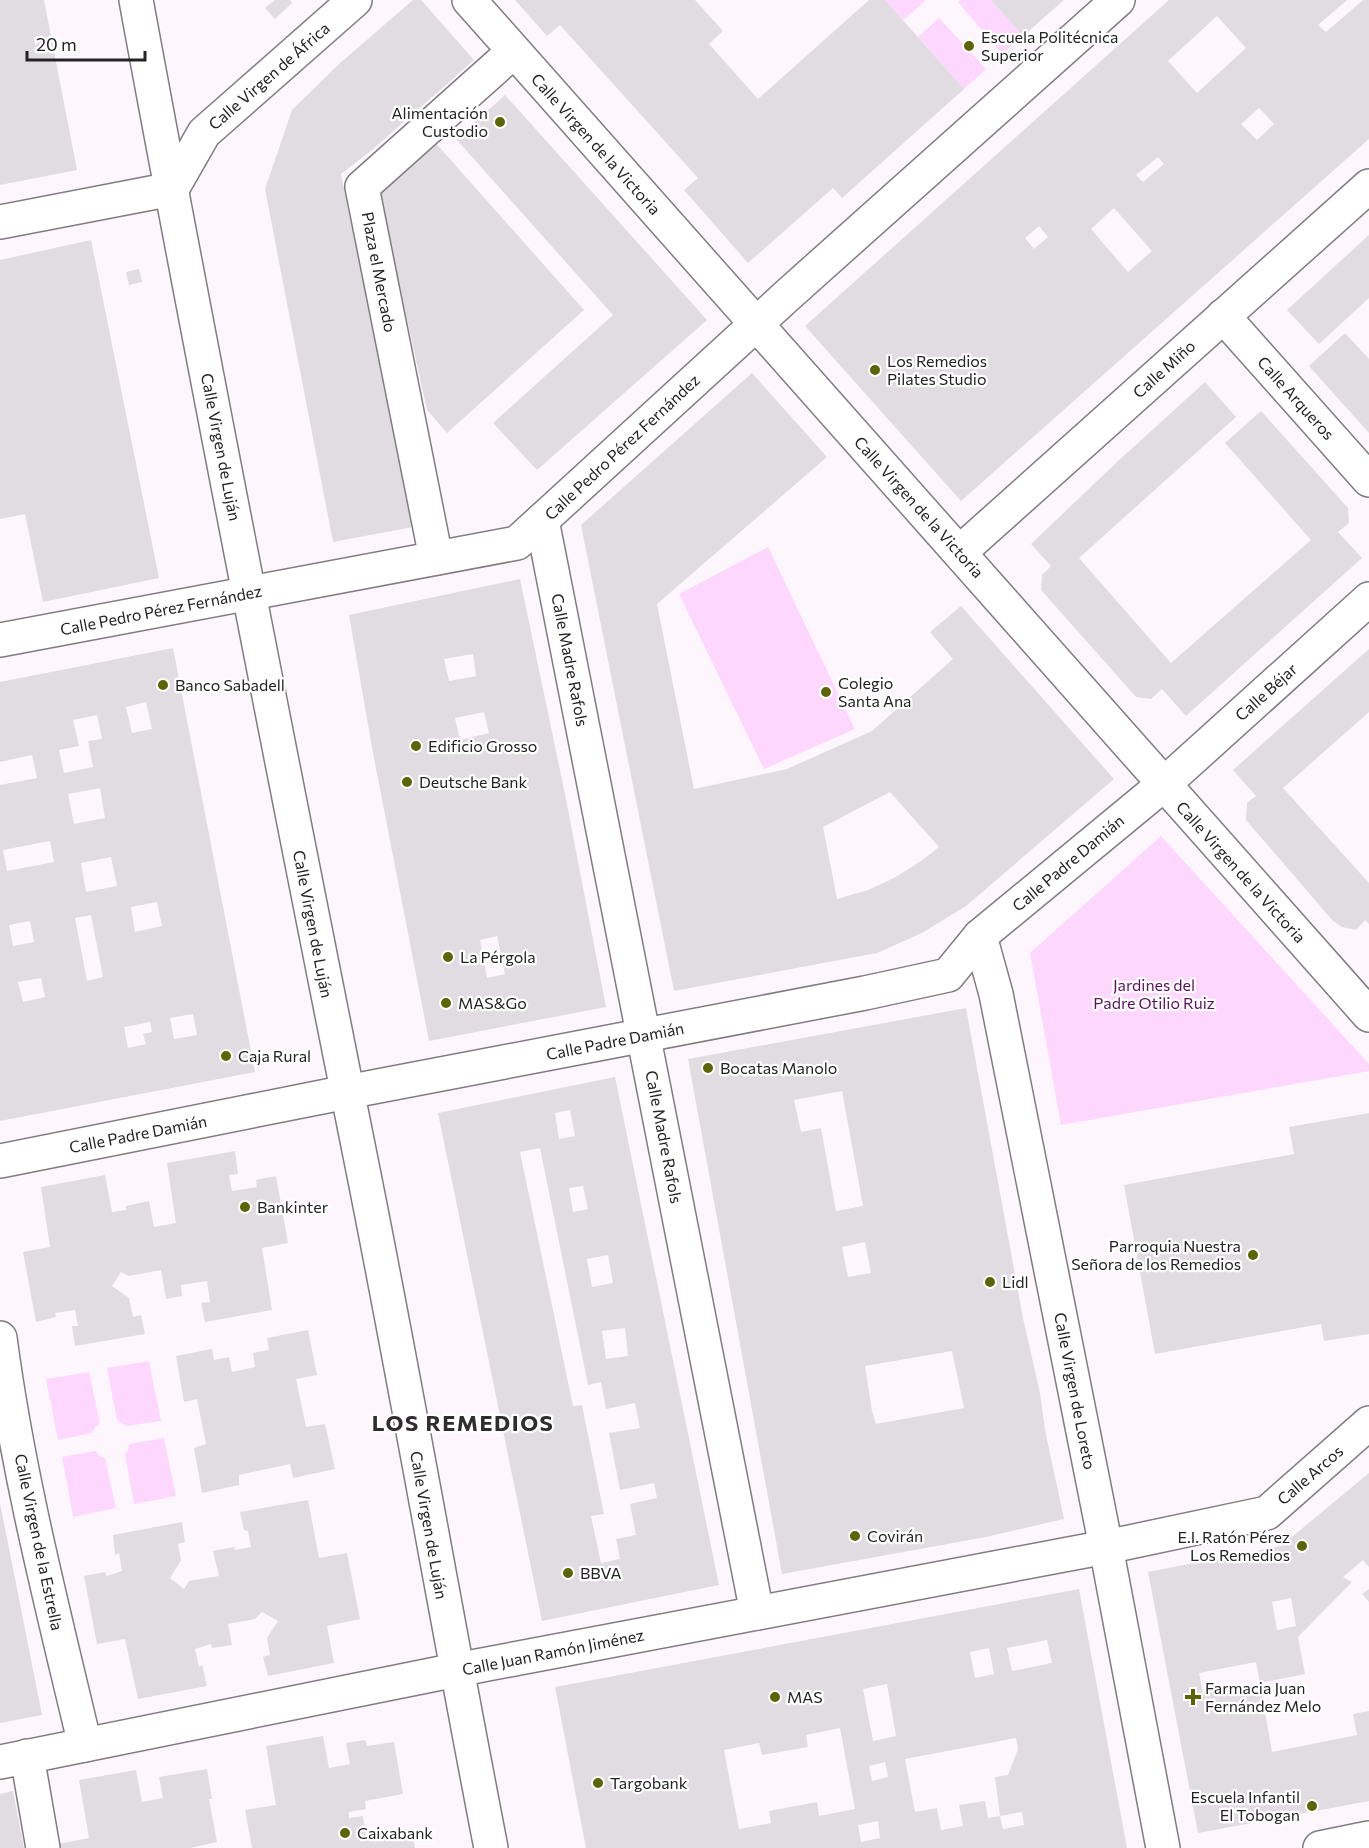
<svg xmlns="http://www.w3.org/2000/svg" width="1369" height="1848" viewBox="0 0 1369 1848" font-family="Commissioner,sans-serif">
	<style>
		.green { fill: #fed7fe }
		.building { fill: #e1dce1; fill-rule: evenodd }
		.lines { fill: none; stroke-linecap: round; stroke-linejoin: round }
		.street-casing { stroke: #817c81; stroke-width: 36 }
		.secondary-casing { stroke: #817c81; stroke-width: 36 }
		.street { stroke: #fff; stroke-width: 33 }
		.secondary { stroke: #fff; stroke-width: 33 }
		.poi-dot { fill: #5c6505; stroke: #fff; stroke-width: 2 }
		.labels { text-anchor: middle; stroke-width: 4.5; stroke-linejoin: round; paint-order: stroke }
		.poi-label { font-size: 16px; fill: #242224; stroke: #fff; text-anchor: start }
		.street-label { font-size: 16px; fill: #242224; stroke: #fff }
		.park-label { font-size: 16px; fill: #5b115e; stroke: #fff }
		.district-label { font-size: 22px; font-weight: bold; letter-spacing: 1.5px; fill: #302c30; stroke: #fff }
	</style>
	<rect width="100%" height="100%" fill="#fdf7fd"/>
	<g class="green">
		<path d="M 885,0 L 924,0 L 925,1 L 903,20 Z"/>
		<path d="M 960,0 L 991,0 L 1023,36 L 1002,54 L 958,2 Z"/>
		<path d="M 939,18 L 986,69 L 964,89 L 918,37 Z"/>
		<path d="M 768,547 L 855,729 L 764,769 L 679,594 Z"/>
		<path d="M 1161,836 L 1369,1064 L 1369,1071 L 1061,1125 L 1030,953 Z"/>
		<path d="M 149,1361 L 161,1421 L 126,1426 L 117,1420 L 107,1368 Z"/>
		<path d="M 89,1372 L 100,1424 L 95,1427 L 92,1433 L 58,1440 L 46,1379 Z"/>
		<path d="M 164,1438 L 176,1496 L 134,1504 L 125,1454 L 128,1451 L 129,1444 Z"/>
		<path d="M 96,1451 L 99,1456 L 105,1458 L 116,1508 L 73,1517 L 62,1457 Z"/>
	</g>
	<g class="building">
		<path d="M 0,0 L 44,0 L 77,170 L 0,185 Z"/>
		<path d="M 275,0 L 290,0 L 292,3 L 275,19 L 265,8 Z"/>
		<path d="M 413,0 L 421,0 L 474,60 L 372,150 L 341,174 L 413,527 L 333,542 L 265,189 L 292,110 L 339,64 Z"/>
		<path d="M 515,0 L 695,0 L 723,31 L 709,44 L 758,99 L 869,0 L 885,0 L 964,89 L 842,198 L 833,188 L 748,263 L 684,190 L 698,178 L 560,25 L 547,36 Z"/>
		<path d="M 991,0 L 1064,0 L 1023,36 Z"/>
		<path d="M 1169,0 L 1347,0 L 1318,25 L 1326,32 L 1363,0 L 1369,0 L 1369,139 L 961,501 L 805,326 ZM 1217,16 L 1246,48 L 1197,93 L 1168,61 ZM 1259,108 L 1274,124 L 1257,140 L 1241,124 ZM 1158,157 L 1164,164 L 1143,182 L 1136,175 ZM 1114,208 L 1152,251 L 1128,272 L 1091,229 ZM 1039,226 L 1048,237 L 1034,249 L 1025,238 Z"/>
		<path d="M 505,95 L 707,320 L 537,470 L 493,423 L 613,315 L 456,139 Z"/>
		<path d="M 433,140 L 584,310 L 447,433 L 427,410 L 378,187 Z"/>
		<path d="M 1369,235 L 1369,298 L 1319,344 L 1287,310 Z"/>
		<path d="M 91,240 L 159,578 L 43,602 L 25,514 L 0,519 L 0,260 Z"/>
		<path d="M 139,269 L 142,282 L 129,285 L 126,272 Z"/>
		<path d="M 1345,333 L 1369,359 L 1369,433 L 1309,366 Z"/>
		<path d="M 752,373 L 827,457 L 657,604 L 694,789 L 787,769 L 872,731 L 953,659 L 930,632 L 961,606 L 1114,779 L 966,906 L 922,933 L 877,953 L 674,991 L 581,525 ZM 890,792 L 939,847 L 921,861 L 894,878 L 868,890 L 837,899 L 823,827 Z"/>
		<path d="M 1205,382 L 1236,417 L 1079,558 L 1171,663 L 1311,540 L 1225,443 L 1261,411 L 1348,508 L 1349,523 L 1338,532 L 1362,558 L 1186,716 L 1162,689 L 1151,699 L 1136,697 L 1041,590 L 1042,575 L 1051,566 L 1031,544 L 1117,462 Z"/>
		<path d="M 520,579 L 565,794 L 606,1007 L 429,1041 L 373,753 L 349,615 ZM 473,654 L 476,676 L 449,681 L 444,659 ZM 484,712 L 489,733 L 460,740 L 455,718 ZM 497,936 L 505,974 L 487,978 L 480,940 Z"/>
		<path d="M 173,648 L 255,1072 L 0,1121 L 0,785 L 37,778 L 32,755 L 0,762 L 0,682 ZM 146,702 L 152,729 L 132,733 L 126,707 ZM 97,715 L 102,739 L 88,741 L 93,767 L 64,773 L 59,750 L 79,746 L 73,720 ZM 100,788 L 105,818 L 74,824 L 68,794 ZM 50,841 L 54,862 L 7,871 L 3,850 ZM 111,857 L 117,886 L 86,892 L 81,863 ZM 157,902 L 162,926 L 135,932 L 131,907 ZM 91,915 L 103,977 L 87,981 L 75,918 ZM 30,921 L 34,942 L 13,946 L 9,925 ZM 41,978 L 45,997 L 23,1002 L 18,982 ZM 193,1014 L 197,1035 L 174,1039 L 170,1018 ZM 150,1022 L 152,1032 L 143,1034 L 146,1044 L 128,1048 L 124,1027 Z"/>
		<path d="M 1369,649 L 1369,712 L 1283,788 L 1369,883 L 1369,924 L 1365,920 L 1356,930 L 1342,927 L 1333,921 L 1246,820 L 1247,803 L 1256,796 L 1233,770 Z"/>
		<path d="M 966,1008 L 1023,1318 L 1040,1393 L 1045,1430 L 1064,1519 L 986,1537 L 782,1574 L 688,1059 ZM 842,1091 L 863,1206 L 836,1211 L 821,1128 L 801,1132 L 794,1100 ZM 865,1242 L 871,1273 L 848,1277 L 842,1247 ZM 952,1351 L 964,1408 L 876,1424 L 872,1411 L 865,1366 Z"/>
		<path d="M 615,1077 L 719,1585 L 542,1621 L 438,1113 ZM 570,1110 L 575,1136 L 559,1139 L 555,1113 ZM 540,1148 L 588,1385 L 601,1382 L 606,1409 L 635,1403 L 640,1428 L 609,1433 L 620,1490 L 654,1483 L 657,1498 L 630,1504 L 636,1535 L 616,1539 L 620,1559 L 601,1563 L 591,1516 L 604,1514 L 582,1405 L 573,1406 L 520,1152 ZM 583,1186 L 588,1209 L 573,1212 L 569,1188 ZM 608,1255 L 613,1283 L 592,1287 L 587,1259 ZM 625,1328 L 628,1356 L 606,1359 L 602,1331 Z"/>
		<path d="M 1369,1113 L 1369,1334 L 1324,1341 L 1321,1324 L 1155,1354 L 1124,1185 L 1294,1154 L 1289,1127 Z"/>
		<path d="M 235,1151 L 238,1174 L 229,1175 L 232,1191 L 257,1187 L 256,1180 L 276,1176 L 288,1243 L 262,1248 L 272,1310 L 205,1322 L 201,1303 L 210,1302 L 207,1281 L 181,1285 L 182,1296 L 166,1299 L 161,1270 L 129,1276 L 121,1272 L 112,1286 L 129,1298 L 133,1317 L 141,1315 L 145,1334 L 75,1346 L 72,1326 L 78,1326 L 75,1310 L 55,1313 L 56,1317 L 36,1322 L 23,1252 L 50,1247 L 41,1187 L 105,1175 L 112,1212 L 126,1210 L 126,1206 L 149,1201 L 154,1227 L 176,1223 L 167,1163 Z"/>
		<path d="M 308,1330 L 317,1375 L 296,1379 L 306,1427 L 325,1424 L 335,1469 L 293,1478 L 290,1464 L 239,1475 L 239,1485 L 202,1493 L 194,1448 L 206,1444 L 197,1399 L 184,1402 L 176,1356 L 212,1349 L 214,1360 L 229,1357 L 232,1372 L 255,1367 L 253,1353 L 269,1350 L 267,1338 Z"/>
		<path d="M 1369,1473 L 1369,1567 L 1363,1560 L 1343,1577 L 1352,1582 L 1298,1637 L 1305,1674 L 1260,1683 L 1256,1662 L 1199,1673 L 1203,1693 L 1260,1683 L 1272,1752 L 1357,1735 L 1353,1714 L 1369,1711 L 1369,1801 L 1198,1833 L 1148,1572 L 1281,1546 ZM 1291,1598 L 1296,1626 L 1277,1630 L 1272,1602 Z"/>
		<path d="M 308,1500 L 319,1558 L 347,1553 L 360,1619 L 327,1626 L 334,1663 L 268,1676 L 263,1657 L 270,1655 L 267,1638 L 278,1621 L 262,1612 L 255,1619 L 228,1624 L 232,1645 L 212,1648 L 211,1644 L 195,1649 L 199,1667 L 202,1665 L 207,1686 L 138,1699 L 125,1639 L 97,1644 L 84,1576 L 105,1572 L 107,1576 L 122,1571 L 119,1553 L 115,1555 L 113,1535 L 182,1522 L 185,1542 L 178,1544 L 181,1560 L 170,1578 L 184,1589 L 189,1581 L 219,1576 L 213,1551 L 234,1547 L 235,1550 L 251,1547 L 248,1531 L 244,1530 L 240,1512 Z"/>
		<path d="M 0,1503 L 42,1715 L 0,1723 Z"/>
		<path d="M 1079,1589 L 1127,1848 L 586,1848 L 555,1687 ZM 1047,1640 L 1052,1663 L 1012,1671 L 1007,1648 ZM 989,1648 L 994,1674 L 975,1678 L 970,1652 ZM 887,1684 L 896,1736 L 873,1741 L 863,1689 ZM 840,1728 L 855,1809 L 819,1816 L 817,1802 L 769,1811 L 771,1823 L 739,1829 L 724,1750 L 759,1743 L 762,1755 L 808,1747 L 806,1735 ZM 1016,1738 L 1018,1749 L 1008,1775 L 995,1777 L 1000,1816 L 988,1818 L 985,1801 L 959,1805 L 963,1826 L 941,1830 L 937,1808 L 915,1812 L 905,1759 ZM 885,1762 L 888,1777 L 872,1781 L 869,1766 ZM 1022,1812 L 1024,1825 L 1003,1829 L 1000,1816 ZM 878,1821 L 880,1838 L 861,1842 L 858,1825 Z"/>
		<path d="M 1369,1589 L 1369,1602 L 1362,1594 Z"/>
		<path d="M 323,1736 L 329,1768 L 350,1764 L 346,1743 L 365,1740 L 367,1746 L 394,1742 L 403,1794 L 365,1801 L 366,1809 L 349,1812 L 349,1818 L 363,1816 L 366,1837 L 412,1828 L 415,1848 L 252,1848 L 245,1810 L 276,1805 L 266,1746 Z"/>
		<path d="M 207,1769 L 212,1799 L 209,1799 L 217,1842 L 190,1848 L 59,1848 L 58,1844 L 89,1838 L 79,1780 L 136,1770 L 142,1802 L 163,1798 L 159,1777 Z"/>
		<path d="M 13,1791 L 24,1848 L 0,1848 L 0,1794 Z"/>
	</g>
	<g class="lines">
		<g class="street-casing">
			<g id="street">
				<path d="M 469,0 L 1369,1015"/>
				<path d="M 0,222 L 172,189 L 204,133 L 355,0"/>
				<path d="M 1223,316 L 1369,480"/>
				<path d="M 542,520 L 757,1613"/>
				<path d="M 960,552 L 1369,186"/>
				<path d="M 436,558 L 362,187 L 514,51"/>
				<path d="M 0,640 L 517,543 L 790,293 L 1118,0"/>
				<path d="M 980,936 L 996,994 L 1106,1547 L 1163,1848"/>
				<path d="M 0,1161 L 347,1092 L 865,993 L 948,975 L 980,936 L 1163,785 L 1369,599"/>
				<path d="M 0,1338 C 18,1475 53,1610 85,1745"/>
				<path d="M 27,1756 L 43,1848"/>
				<path d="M 0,1762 L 456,1670 L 1106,1547 L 1267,1513 L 1369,1423"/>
			</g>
		</g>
		<g class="secondary-casing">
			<g id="secondary">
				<path d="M 136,0 C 208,391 285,780 363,1170 C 408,1395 447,1622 491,1848"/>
				<path d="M 1320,1848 L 1369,1838"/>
			</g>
		</g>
		<use href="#street" class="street"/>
		<use href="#secondary" class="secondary"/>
	</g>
	<g class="poi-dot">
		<circle cx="969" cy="46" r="6"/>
		<circle cx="500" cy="122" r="6"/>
		<circle cx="875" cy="370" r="6"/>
		<circle cx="163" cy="685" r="6"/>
		<circle cx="826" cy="692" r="6"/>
		<circle cx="416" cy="746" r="6"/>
		<circle cx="407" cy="782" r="6"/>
		<circle cx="448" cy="957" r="6"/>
		<circle cx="446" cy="1003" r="6"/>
		<circle cx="226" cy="1056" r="6"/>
		<circle cx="708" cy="1068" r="6"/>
		<circle cx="245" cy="1207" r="6"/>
		<circle cx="1253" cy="1255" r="6"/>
		<circle cx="990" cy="1282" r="6"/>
		<circle cx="855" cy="1536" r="6"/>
		<circle cx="1302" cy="1546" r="6"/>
		<circle cx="568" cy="1573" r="6"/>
		<circle cx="775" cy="1697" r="6"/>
		<path d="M1190 1688h6v6h6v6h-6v6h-6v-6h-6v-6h6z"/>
		<circle cx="598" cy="1783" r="6"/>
		<circle cx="1312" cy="1806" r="6"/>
		<circle cx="345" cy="1833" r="6"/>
	</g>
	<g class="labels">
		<g class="poi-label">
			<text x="981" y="43">Escuela Politécnica<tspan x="981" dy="18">Superior</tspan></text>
			<text x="488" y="119" text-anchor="end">Alimentación<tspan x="488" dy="18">Custodio</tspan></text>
			<text x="887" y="367">Los Remedios<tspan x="887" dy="18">Pilates Studio</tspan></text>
			<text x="838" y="689">Colegio<tspan x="838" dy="18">Santa Ana</tspan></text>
			<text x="175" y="691">Banco Sabadell</text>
			<text x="428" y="752">Edificio Grosso</text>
			<text x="419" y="788">Deutsche Bank</text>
			<text x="460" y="963">La Pérgola</text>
			<text x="458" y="1009">MAS&amp;Go</text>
			<text x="238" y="1062">Caja Rural</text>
			<text x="720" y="1074">Bocatas Manolo</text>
			<text x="257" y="1213">Bankinter</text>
			<text x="1241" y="1252" text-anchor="end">Parroquia Nuestra<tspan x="1241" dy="18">Señora de los Remedios</tspan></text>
			<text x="1002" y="1288">Lidl</text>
			<text x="867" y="1542">Covirán</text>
			<text x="1290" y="1543" text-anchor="end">E.I. Ratón Pérez<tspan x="1290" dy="18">Los Remedios</tspan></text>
			<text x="580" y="1579">BBVA</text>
			<text x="1205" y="1694">Farmacia Juan<tspan x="1205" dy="18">Fernández Melo</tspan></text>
			<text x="787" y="1703">MAS</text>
			<text x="610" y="1789">Targobank</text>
			<text x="1300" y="1803" text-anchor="end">Escuela Infantil<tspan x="1300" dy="18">El Tobogan</tspan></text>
			<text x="357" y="1839">Caixabank</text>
		</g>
		<g class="street-label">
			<text transform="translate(269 76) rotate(-41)" y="6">Calle Virgen de África</text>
			<text transform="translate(596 144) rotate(48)" y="6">Calle Virgen de la Victoria</text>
			<text transform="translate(379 272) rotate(79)" y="6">Plaza el Mercado</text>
			<text transform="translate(1164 369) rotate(-42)" y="6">Calle Miño</text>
			<text transform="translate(1296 398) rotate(48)" y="6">Calle Arqueros</text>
			<text transform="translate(221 447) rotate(79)" y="6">Calle Virgen de Luján</text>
			<text transform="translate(622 447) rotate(-43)" y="6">Calle Pedro Pérez Fernández</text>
			<text transform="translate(919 507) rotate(48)" y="6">Calle Virgen de la Victoria</text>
			<text transform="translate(161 610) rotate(-11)" y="6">Calle Pedro Pérez Fernández</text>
			<text transform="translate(570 660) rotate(79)" y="6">Calle Madre Rafols</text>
			<text transform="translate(1266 692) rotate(-42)" y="6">Calle Béjar</text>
			<text transform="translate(1068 863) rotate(-40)" y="6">Calle Padre Damián</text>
			<text transform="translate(1241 872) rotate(48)" y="6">Calle Virgen de la Victoria</text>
			<text transform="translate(313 924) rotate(79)" y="6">Calle Virgen de Luján</text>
			<text transform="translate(615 1041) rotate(-11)" y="6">Calle Padre Damián</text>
			<text transform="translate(138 1134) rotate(-11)" y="6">Calle Padre Damián</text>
			<text transform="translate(664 1137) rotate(79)" y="6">Calle Madre Rafols</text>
			<text transform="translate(1075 1391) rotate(79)" y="6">Calle Virgen de Loreto</text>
			<text transform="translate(1310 1475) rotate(-41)" y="6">Calle Arcos</text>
			<text transform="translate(429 1525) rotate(80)" y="6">Calle Virgen de Luján</text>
			<text transform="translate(39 1542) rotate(78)" y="6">Calle Virgen de la Estrella</text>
			<text transform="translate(553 1652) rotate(-11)" y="6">Calle Juan Ramón Jiménez</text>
		</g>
		<g class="park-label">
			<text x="1154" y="991">Jardines del<tspan x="1154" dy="18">Padre Otilio Ruiz</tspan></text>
		</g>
		<g class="district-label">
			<text x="463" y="1431">LOS REMEDIOS</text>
		</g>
	</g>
	<path d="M27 51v9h118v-9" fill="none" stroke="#242224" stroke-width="3"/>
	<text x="36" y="51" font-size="18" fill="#242224" stroke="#ffffff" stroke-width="4.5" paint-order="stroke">20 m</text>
</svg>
